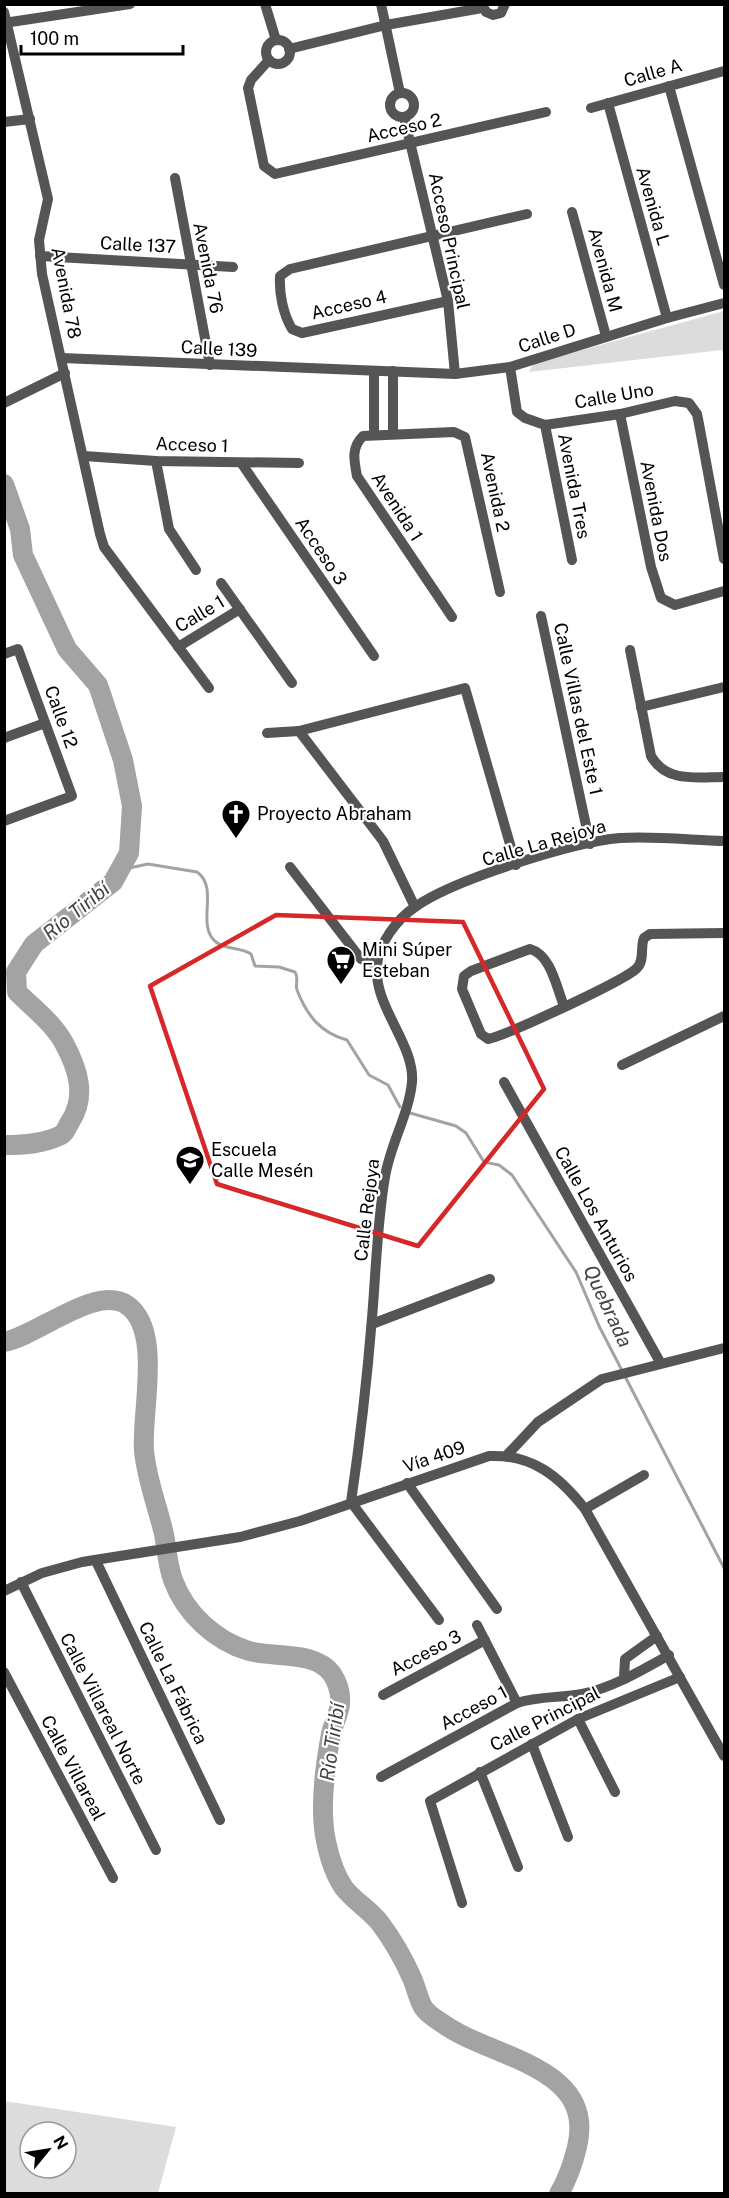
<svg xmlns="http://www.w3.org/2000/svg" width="729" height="2198" viewBox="0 0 729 2198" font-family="'Public Sans',sans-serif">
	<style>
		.green { fill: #dcdcdc; fill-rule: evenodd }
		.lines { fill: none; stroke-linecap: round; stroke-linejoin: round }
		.stream { stroke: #a3a3a3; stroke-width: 3 }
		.river { stroke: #a3a3a3; stroke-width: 20 }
		.minor { stroke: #555; stroke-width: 10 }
		.marked { fill: none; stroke: #d62828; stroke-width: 4.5; stroke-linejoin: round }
		.labels { text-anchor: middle; stroke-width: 4.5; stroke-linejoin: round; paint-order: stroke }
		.street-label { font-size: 18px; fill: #000; stroke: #fff }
		.poi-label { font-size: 18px; fill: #000; stroke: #fff; text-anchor: start }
		.water-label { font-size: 20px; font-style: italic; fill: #444; stroke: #fff }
	</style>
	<rect width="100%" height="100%" fill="#fff"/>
	<g class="green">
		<path d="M 724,311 L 724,358 L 722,350 L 529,372 L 532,366 L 538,362 Z"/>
		<path d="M 4,2101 L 176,2127 L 158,2193 L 5,2193 ZM 30,2132 L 66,2132 L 66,2168 L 30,2168 Z"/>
	</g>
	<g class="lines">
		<g class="stream">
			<path d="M 120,870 L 148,864 L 197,872 C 220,888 195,925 216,942 C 226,950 240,947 251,954 L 255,966 L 279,967 L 295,972 C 299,978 295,984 297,990 C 307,1016 321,1033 347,1040 L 369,1075 L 388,1085 L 400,1107"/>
			<path d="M 410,1113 L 456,1126 L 466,1133 L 484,1162 L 499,1165 L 512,1175 L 576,1272 L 599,1326 L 724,1568"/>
		</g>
		<g class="river">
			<path d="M 4,484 L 20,529 L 23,555 L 67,649 L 98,685 L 123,760 L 132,806 L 129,853 L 113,882 L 34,944 L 16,972 L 17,992 C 33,1008 53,1023 64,1043 C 78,1069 87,1096 70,1122 C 67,1127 65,1134 59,1136 C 42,1144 23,1145 4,1145"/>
			<path d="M 4,1342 C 37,1336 96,1284 127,1305 C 163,1330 141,1412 144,1450 C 146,1477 157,1505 163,1530 C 167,1546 167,1564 173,1580 C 185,1613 215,1641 249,1651 C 273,1658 315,1650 332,1674 C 338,1683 341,1693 340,1704 C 339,1714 333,1724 331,1734 C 325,1766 319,1808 326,1841 C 329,1856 335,1875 344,1888 C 354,1901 370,1910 380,1923 C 392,1939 404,1960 412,1978 C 416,1987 418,1998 423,2007 C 427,2014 436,2019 442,2023 C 489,2058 597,2065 577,2147 C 573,2164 568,2178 559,2194"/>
		</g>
		<g class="minor">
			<path d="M 265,4 L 276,40"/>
			<path d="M 381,4 L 400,93"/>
			<path d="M 482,4 L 486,12 L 493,15 L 501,13 L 505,4"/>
			<path d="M 4,12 L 48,199 L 39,240 L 42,274 L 100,534 L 104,547 L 209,688"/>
			<path d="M 4,23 L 130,4"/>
			<circle cx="278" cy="52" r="12"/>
			<path d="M 289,49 L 386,25 L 482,8"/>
			<path d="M 269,60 L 251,80 L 248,88 L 264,166 L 275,174 L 546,112"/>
			<path d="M 669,86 L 724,285"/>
			<circle cx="402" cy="105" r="12"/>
			<path d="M 608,103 L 667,318"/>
			<path d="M 591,108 L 724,71"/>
			<path d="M 404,117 L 448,301 L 455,374"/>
			<path d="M 4,122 L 30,119"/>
			<path d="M 175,178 L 210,365"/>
			<path d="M 572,212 L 606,336"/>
			<path d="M 40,256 L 233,267"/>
			<path d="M 448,301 L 302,333 L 292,329 C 283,314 279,293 280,276 L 290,269 L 527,214"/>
			<path d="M 62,358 L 455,374 L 510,367 L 667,318 L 724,303"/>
			<path d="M 510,367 L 517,412 L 525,418 L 545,425 L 572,560"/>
			<path d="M 4,403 L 65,373"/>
			<path d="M 620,414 L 651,567 L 661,598 L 675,605 L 724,591"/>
			<path d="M 545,425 L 620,414 L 675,401 L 689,403 L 697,414 L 699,424 L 724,559"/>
			<path d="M 393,433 L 393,371"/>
			<path d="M 374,434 L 374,371"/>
			<path d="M 84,456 L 156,461 L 299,463"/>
			<path d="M 156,461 L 169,529 L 196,570"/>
			<path d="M 242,464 L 374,656"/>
			<path d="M 221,583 L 292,683"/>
			<path d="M 541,616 L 590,844"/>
			<path d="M 452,617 L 357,476 C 354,460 351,448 363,436 L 454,432 L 465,437 L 500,592"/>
			<path d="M 178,647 L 240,609"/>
			<path d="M 630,650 L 651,756 C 666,783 697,777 724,777"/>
			<path d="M 4,654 L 18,649 L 72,796 L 4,821"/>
			<path d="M 641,707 L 724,687"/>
			<path d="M 267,733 L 299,731"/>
			<path d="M 4,738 L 45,723"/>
			<path d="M 290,867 L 361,959 L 377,965"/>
			<path d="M 415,907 L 383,841 L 299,731 L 465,688 L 516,865"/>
			<path d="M 564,1006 C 556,986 551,955 530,949 L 471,971 L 464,976 L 462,989 L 481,1034 L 488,1039 C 505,1036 626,980 637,968 C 645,960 640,947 644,938 L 650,934 L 724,933"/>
			<path d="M 622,1065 L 724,1016"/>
			<path d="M 504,1082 L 660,1362"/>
			<path d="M 372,1324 L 490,1279"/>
			<path d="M 507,1455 L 538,1422 L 602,1379 L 724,1348"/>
			<path d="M 407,1483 L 497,1609"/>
			<path d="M 585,1509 L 644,1475"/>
			<path d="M 96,1561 L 220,1820"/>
			<path d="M 21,1582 L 156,1850"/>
			<path d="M 4,1591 L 42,1573 L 82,1562 L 240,1537 L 300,1521 L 489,1456 C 532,1454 559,1476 585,1509 L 724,1756"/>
			<path d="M 439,1620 L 351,1502 C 360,1441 367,1380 372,1318 C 376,1272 377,1223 385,1177 C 390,1145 409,1114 412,1082 C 415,1044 373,1006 377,965 C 379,943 397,919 415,907 C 453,880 573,842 620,838 C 654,836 691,840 724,841"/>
			<path d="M 477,1625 L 517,1703"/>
			<path d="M 4,1672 L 113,1878"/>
			<path d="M 624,1678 L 625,1659 L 657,1636"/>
			<path d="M 383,1695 L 485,1640"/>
			<path d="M 578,1719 L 615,1792"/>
			<path d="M 532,1744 L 568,1837"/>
			<path d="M 480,1772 L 518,1867"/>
			<path d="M 381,1777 L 517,1703 C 538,1696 560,1698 582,1694 C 612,1688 642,1670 669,1655"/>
			<path d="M 462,1903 L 430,1801 L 578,1719 L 680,1677"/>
		</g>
	</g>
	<path class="marked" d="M 276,915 L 463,922 L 544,1089 L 418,1246 L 217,1184 L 150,986 Z"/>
	<defs>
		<g id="church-pin" transform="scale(1.5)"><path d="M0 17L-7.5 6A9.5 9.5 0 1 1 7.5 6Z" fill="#000" stroke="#fff"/><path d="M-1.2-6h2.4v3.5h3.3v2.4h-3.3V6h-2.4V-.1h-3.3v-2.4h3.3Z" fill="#fff"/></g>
		<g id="supermarket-pin" transform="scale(1.5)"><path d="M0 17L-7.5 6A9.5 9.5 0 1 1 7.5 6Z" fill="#000" stroke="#fff"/><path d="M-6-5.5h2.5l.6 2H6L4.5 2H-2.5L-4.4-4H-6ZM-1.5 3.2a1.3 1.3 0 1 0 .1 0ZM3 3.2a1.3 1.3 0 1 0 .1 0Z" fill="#fff"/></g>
		<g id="school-pin" transform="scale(1.5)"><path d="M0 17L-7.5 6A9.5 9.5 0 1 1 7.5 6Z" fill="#000" stroke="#fff"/><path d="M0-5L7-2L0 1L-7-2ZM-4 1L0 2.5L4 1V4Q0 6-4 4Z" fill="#fff"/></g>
	</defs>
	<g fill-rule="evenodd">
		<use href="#church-pin" x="236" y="814"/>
		<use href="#supermarket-pin" x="341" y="960"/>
		<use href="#school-pin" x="190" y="1160"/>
	</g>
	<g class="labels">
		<g class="street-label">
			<text transform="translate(653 73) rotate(-16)" y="6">Calle A</text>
			<text transform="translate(404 128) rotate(-13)" y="6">Acceso 2</text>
			<text transform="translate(653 206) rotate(74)" y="6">Avenida L</text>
			<text transform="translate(449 241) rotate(78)" y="6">Acceso Principal</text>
			<text transform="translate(138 245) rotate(3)" y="6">Calle 137</text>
			<text transform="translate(208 268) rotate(79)" y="6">Avenida 76</text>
			<text transform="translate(605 270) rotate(75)" y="6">Avenida M</text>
			<text transform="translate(66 293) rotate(79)" y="6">Avenida 78</text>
			<text transform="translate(349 305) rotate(-13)" y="6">Acceso 4</text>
			<text transform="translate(547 338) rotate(-18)" y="6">Calle D</text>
			<text transform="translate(219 349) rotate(3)" y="6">Calle 139</text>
			<text transform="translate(614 396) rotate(-10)" y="6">Calle Uno</text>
			<text transform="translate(192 445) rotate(2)" y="6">Acceso 1</text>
			<text transform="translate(574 486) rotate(79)" y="6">Avenida Tres</text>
			<text transform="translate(495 492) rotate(78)" y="6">Avenida 2</text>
			<text transform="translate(397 507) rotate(57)" y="6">Avenida 1</text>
			<text transform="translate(656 511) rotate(79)" y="6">Avenida Dos</text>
			<text transform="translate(321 551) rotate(56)" y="6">Acceso 3</text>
			<text transform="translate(200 614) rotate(-31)" y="6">Calle 1</text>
			<text transform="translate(578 709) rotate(78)" y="6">Calle Villas del Este 1</text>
			<text transform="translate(61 717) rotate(70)" y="6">Calle 12</text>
			<text transform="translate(544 843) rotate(-16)" y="6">Calle La Rejoya</text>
			<text transform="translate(367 1210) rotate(-83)" y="6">Calle Rejoya</text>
			<text transform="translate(596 1214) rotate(61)" y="6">Calle Los Anturios</text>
			<text transform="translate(434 1457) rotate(-19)" y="6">Vía 409</text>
			<text transform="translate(426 1653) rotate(-28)" y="6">Acceso 3</text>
			<text transform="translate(173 1683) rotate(64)" y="6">Calle La Fábrica</text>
			<text transform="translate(474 1708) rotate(-28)" y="6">Acceso 1</text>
			<text transform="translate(103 1709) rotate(63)" y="6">Calle Villareal Norte</text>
			<text transform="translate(545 1719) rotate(-27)" y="6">Calle Principal</text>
			<text transform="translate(73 1768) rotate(62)" y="6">Calle Villareal</text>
		</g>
		<g class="poi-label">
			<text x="257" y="820">Proyecto Abraham</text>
			<text x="362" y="956">Mini Súper<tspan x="362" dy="21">Esteban</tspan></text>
			<text x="211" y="1156">Escuela<tspan x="211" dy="21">Calle Mesén</tspan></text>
		</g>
		<g class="water-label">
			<text transform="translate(76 911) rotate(-39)" y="7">Río Tiribí</text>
			<text transform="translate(608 1306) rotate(65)" y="7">Quebrada</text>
			<text transform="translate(332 1742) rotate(-82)" y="7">Río Tiribí</text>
		</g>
	</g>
	<rect width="729" height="2198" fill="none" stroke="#000000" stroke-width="12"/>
	<g transform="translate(48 2150) rotate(60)"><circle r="28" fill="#ffffff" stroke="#999999" stroke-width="1.5"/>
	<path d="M0-4.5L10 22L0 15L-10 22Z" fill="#000000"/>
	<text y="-9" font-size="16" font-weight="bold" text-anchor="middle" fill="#000000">N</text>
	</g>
	<path d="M21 45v9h162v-9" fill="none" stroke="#000000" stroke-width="3"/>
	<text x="30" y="45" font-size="18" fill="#000000" stroke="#ffffff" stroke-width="4.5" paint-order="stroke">100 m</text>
</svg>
